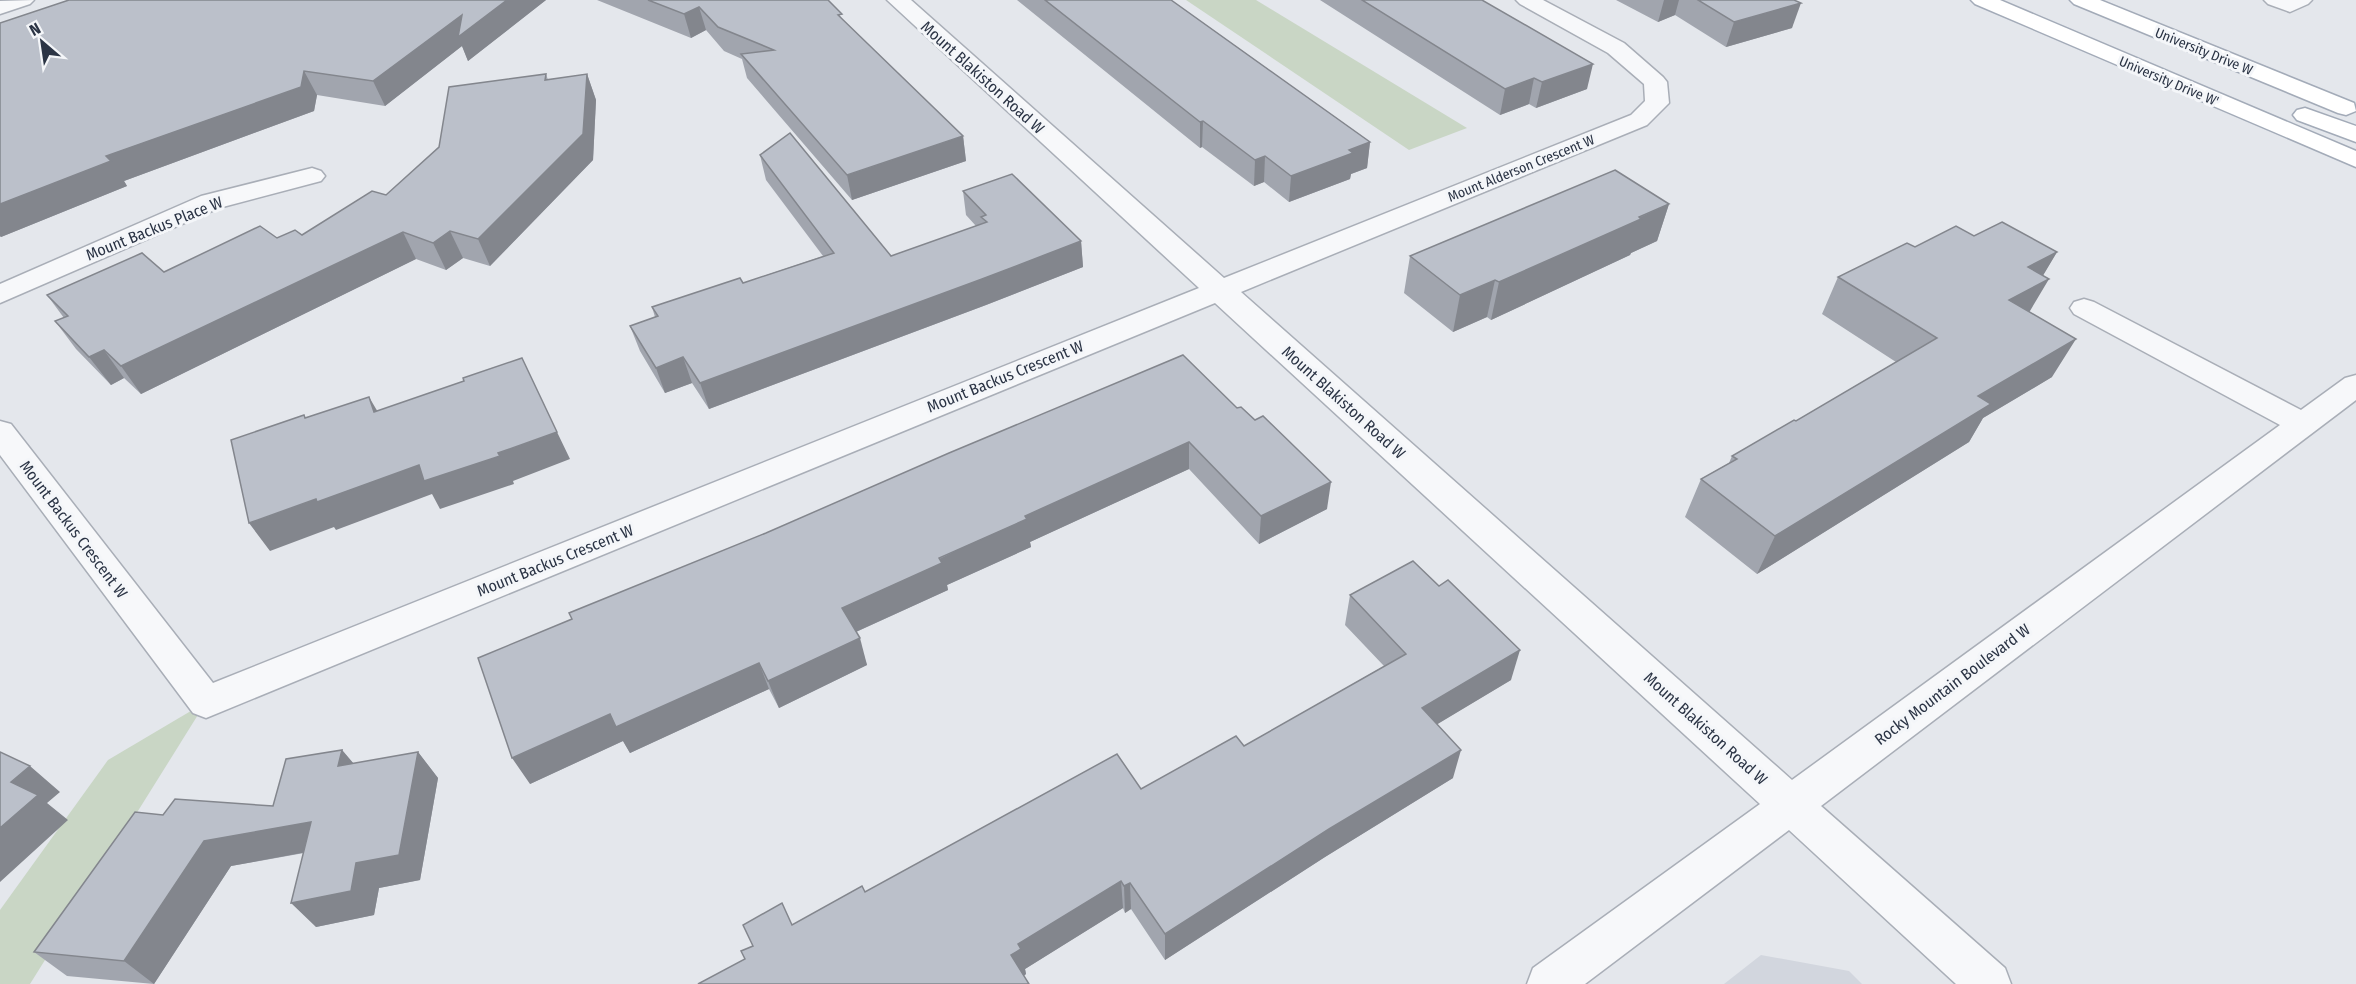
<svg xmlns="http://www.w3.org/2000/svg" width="2356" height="984" viewBox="0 0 2356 984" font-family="'Fira Sans Condensed',sans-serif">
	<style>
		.built { fill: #d2d6de }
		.green { fill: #c9d6c5 }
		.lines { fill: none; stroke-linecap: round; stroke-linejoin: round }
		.minor-casing { stroke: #a9aeb7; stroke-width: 3 }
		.major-casing { stroke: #a3abb8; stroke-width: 3 }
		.minor { fill: #f7f8fa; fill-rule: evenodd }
		.major { fill: #fff; fill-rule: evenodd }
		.wall { fill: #a1a5ae }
		.shaded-wall { fill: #83868d }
		.building { fill: #bbc0ca; stroke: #83868d; stroke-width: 1.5 }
		.labels { text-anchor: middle; stroke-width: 6; stroke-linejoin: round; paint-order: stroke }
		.far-street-label { font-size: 14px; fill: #2b3445; stroke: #f4f6f9 }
		.street-label { font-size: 16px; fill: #2b3445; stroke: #f4f6f9 }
	</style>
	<rect width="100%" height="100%" fill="#e4e7ec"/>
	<path class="built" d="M 1761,955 L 1849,971 L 1862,984 L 1724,984 Z"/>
	<g class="green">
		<path d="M 1186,0 L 1256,0 L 1467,128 L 1409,150 Z"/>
		<path d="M 206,702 L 30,984 L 0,984 L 0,910 L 108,760 Z"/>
	</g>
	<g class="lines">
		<g class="minor-casing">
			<g id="minor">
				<path d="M 34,0 L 30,4 L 0,14 L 0,1 Z"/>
				<path d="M 887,0 L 911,0 L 1224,278 L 1631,115 L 1645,101 L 1644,84 L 1608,53 L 1520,4 L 1516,0 L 1543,0 L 1624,43 L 1663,77 L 1667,82 L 1669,103 L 1647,125 L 1241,292 L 1792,780 L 2280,425 L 2074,314 L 2070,308 L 2074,302 L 2084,299 L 2094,302 L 2301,410 L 2345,378 L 2356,375 L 2356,400 L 1821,806 L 2005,968 L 2011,984 L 1956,984 L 1789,830 L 1585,984 L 1527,984 L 1533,968 L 1760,804 L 1215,303 L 206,718 L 193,713 L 0,455 L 0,421 L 11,424 L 213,683 L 1199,288 Z"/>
				<path d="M 2264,0 L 2312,0 L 2308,4 L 2290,12 L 2268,4 Z"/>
				<path d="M 312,168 L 321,171 L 325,176 L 321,181 L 219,208 L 0,303 L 0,284 L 201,196 Z"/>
			</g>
		</g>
		<g class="major-casing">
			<g id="major">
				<path d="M 1971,0 L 2000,0 L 2356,151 L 2356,167 L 1975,4 Z"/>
				<path d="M 2070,0 L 2100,0 L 2354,103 L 2356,111 L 2346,115 L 2338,113 L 2074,4 Z"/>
				<path d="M 2305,108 L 2356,126 L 2356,142 L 2297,120 L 2293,115 L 2297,110 Z"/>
			</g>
		</g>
		<use href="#minor" class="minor"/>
		<use href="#major" class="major"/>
	</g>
	<g class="wall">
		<path d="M 546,0 L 468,61 L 462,46 L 385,106 L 317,95 L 314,111 L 124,181 L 127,186 L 1,237 L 0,236 L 0,23 Z"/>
		<path d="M 597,0 L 828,0 L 843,20 L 963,136 L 966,161 L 852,200 L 747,78 L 742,59 L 724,51 L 706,30 L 691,38 Z"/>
		<path d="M 1017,0 L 1171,0 L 1370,142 L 1367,168 L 1351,174 L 1350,179 L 1289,202 L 1264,182 L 1254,186 L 1202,147 L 1200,148 Z"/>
		<path d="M 1320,0 L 1482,0 L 1587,89 L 1536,108 L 1529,104 L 1500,115 Z"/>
		<path d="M 1616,0 L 1794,0 L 1792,28 L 1726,47 L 1675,15 L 1658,22 Z"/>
		<path d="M 546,74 L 548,80 L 587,74 L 596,100 L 593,160 L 490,266 L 463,258 L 446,270 L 416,259 L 141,394 L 124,378 L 111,385 L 76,349 L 55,321 L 64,318 L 47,295 L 164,272 L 277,238 L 302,235 L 386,195 Z"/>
		<path d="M 760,155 L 891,256 L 976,226 L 966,215 L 963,191 L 1081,241 L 1083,267 L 986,305 L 709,409 L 692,383 L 665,393 L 640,351 L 630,326 L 655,317 L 652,307 L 743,283 L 823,256 L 766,180 Z"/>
		<path d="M 1669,204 L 1657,241 L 1631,253 L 1630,255 L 1491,320 L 1487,317 L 1453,332 L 1404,293 L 1410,256 Z"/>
		<path d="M 1915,247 L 2057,252 L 2043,275 L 2029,312 L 2052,377 L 1983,418 L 1969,442 L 1757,574 L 1685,517 L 1701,479 L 1729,463 L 1732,456 L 1796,421 L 1896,362 L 1822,314 L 1838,277 Z"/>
		<path d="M 1183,355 L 1327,509 L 1259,544 L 1189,469 L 1030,542 L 1031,547 L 947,585 L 948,590 L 856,632 L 867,665 L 779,708 L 769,689 L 630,753 L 623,741 L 530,784 L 572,619 L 766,533 Z"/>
		<path d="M 1350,595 L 1511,680 L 1437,724 L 1453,778 L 1325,857 L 1165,960 L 1131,909 L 1125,913 L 1123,908 L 1025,969 L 1026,974 L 1024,976 L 745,959 L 753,946 L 792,925 L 865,892 L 1141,789 L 1244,746 L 1384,666 L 1345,625 Z"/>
		<path d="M 342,750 L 354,764 L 418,752 L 438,778 L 420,880 L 379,888 L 374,915 L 316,927 L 304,853 L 231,866 L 154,984 L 67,976 L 34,952 L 163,815 L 273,806 Z"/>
	</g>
	<g class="shaded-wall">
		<path d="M 507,0 L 546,0 L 468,61 L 462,46 L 385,106 L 373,81 L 462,15 Z"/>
		<path d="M 1664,0 L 1679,0 L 1675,15 L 1658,22 Z"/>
		<path d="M 1801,3 L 1792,28 L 1726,47 L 1734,22 Z"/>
		<path d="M 699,7 L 706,30 L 691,38 L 684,14 Z"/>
		<path d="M 1593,64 L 1587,89 L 1536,108 L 1542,82 Z"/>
		<path d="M 304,71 L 317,95 L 314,111 L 124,181 L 127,186 L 1,237 L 0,236 L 0,204 L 106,156 Z"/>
		<path d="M 587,74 L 596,100 L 593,160 L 490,266 L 478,239 Z"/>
		<path d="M 1534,78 L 1529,104 L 1500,115 L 1505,89 Z"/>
		<path d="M 1203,121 L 1202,147 L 1200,148 L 1200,122 Z"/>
		<path d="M 963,136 L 966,161 L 852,200 L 847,175 Z"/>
		<path d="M 1370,142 L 1367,168 L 1351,174 L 1350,179 L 1289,202 L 1291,176 L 1349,150 Z"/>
		<path d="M 1265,156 L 1264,182 L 1254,186 L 1255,160 Z"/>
		<path d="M 1669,204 L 1657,241 L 1631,253 L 1630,255 L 1491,320 L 1499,282 Z"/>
		<path d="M 450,231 L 463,258 L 446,270 L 433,243 Z"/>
		<path d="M 403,232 L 416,259 L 141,394 L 121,366 Z"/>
		<path d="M 1081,241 L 1083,267 L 986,305 L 709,409 L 700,383 Z"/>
		<path d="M 2057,252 L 2038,284 L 2049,279 L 2027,316 L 1987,338 L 2028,267 Z"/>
		<path d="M 1495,280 L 1487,317 L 1453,332 L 1460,295 Z"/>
		<path d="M 2076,339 L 2052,377 L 1983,418 L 1969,442 L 1757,574 L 1775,536 L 1978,396 Z"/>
		<path d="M 104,350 L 124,378 L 111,385 L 89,357 Z"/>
		<path d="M 683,357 L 692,383 L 665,393 L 656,368 Z"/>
		<path d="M 369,397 L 385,424 L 374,412 Z"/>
		<path d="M 557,432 L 570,459 L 513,481 L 514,484 L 440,509 L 432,494 L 336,530 L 334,527 L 270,551 L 249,523 L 316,499 L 419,465 L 498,453 Z"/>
		<path d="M 1189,442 L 1189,469 L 1030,542 L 1031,547 L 947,585 L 948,590 L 849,635 L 842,608 L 1025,516 Z"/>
		<path d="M 1331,482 L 1327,509 L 1259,544 L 1261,516 Z"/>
		<path d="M 860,638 L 867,665 L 779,708 L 768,681 Z"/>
		<path d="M 1520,650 L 1511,680 L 1416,737 L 1422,708 Z"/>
		<path d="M 759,663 L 769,689 L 630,753 L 623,741 L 530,784 L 512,758 L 610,714 Z"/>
		<path d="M 342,750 L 364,776 L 338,766 Z"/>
		<path d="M 1461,750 L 1453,778 L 1325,857 L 1165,960 L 1165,934 L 1329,829 Z"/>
		<path d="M 418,752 L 438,778 L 420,880 L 379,888 L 374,915 L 316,927 L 291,903 L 356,863 Z"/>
		<path d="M 30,766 L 60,792 L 47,803 L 68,820 L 0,882 L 0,828 L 11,782 Z"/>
		<path d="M 311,822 L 334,847 L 231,866 L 154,984 L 124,961 L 204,841 Z"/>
		<path d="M 1121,881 L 1123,908 L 1025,969 L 1026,974 L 1017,980 L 1011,955 L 1018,944 Z"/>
		<path d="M 1130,883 L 1131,909 L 1125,913 L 1124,886 Z"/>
	</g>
	<g class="building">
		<path d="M 69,0 L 507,0 L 458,37 L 462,15 L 373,81 L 304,71 L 301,87 L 106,156 L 111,161 L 0,204 L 0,23 Z"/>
		<path d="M 648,0 L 828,0 L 842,14 L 838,15 L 963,136 L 847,175 L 741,54 L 774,50 L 718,27 L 699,7 L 684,14 Z"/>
		<path d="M 1045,0 L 1171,0 L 1370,142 L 1349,150 L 1353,153 L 1291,176 L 1265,156 L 1255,160 L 1203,121 L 1200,122 Z"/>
		<path d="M 1362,0 L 1482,0 L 1593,64 L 1542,82 L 1534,78 L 1505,89 Z"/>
		<path d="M 1698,0 L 1794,0 L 1801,3 L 1734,22 Z"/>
		<path d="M 546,74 L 545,80 L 587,74 L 583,134 L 478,239 L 450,231 L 433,243 L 403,232 L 121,366 L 104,350 L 89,357 L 55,321 L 68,316 L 47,295 L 142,253 L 164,272 L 260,226 L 277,238 L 295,230 L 302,235 L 372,191 L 386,195 L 439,147 L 449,87 Z"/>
		<path d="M 790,133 L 891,256 L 987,222 L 981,217 L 986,215 L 963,191 L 1012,174 L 1081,241 L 982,279 L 700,383 L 683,357 L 656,368 L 630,326 L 658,316 L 652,307 L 740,278 L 743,283 L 834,253 L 760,155 Z"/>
		<path d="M 1615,170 L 1669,204 L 1639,217 L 1641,219 L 1499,282 L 1495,280 L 1460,295 L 1410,256 Z"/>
		<path d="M 2002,222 L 2057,252 L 2028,267 L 2049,279 L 2009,300 L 2076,339 L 1978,396 L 1991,404 L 1775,536 L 1701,479 L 1737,459 L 1732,456 L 1794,420 L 1796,421 L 1937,338 L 1838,277 L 1907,243 L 1915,247 L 1956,226 L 1974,236 Z"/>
		<path d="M 1183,355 L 1237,408 L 1241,407 L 1255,420 L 1263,416 L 1331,482 L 1261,516 L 1189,442 L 1025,516 L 1027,519 L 939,558 L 942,563 L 842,608 L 860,638 L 768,681 L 759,663 L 616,727 L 610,714 L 512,758 L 478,658 L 572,619 L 569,613 L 766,533 L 949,453 Z"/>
		<path d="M 522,358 L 557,432 L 498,453 L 500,456 L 424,481 L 419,465 L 317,502 L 316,499 L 249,523 L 231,440 L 304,415 L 305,418 L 369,397 L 374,412 L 464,381 L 463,378 Z"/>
		<path d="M 1413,561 L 1439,586 L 1448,580 L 1520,650 L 1422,708 L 1461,750 L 1329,829 L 1165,934 L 1130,883 L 1124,886 L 1121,881 L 1018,944 L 1021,949 L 1011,955 L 1029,984 L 698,984 L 745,959 L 741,951 L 753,946 L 743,925 L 782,903 L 792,925 L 862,886 L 865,892 L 1117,754 L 1141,789 L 1236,736 L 1244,746 L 1406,654 L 1350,595 Z"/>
		<path d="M 342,750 L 338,766 L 418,752 L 399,855 L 356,863 L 351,891 L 291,903 L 311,822 L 204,841 L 124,961 L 34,952 L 135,812 L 163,815 L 175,799 L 273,806 L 286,759 Z"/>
		<path d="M 0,752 L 30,766 L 11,782 L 38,795 L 0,828 Z"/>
	</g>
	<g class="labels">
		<g class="far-street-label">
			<text transform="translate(2204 51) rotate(22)" y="5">University Drive W</text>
			<text transform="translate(2169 81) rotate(23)" y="5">University Drive W'</text>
			<text transform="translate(1521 168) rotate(-22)" y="5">Mount Alderson Crescent W</text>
		</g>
		<g class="street-label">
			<text transform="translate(983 77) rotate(42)" y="6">Mount Blakiston Road W</text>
			<text transform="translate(154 228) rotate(-22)" y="6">Mount Backus Place W</text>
			<text transform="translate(1005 376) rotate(-22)" y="6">Mount Backus Crescent W</text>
			<text transform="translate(1344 402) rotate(42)" y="6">Mount Blakiston Road W</text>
			<text transform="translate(74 529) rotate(53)" y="6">Mount Backus Crescent W</text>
			<text transform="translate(555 560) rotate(-22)" y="6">Mount Backus Crescent W</text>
			<text transform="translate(1952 684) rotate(-37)" y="6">Rocky Mountain Boulevard W</text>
			<text transform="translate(1706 728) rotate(42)" y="6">Mount Blakiston Road W</text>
		</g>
	</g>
	<g transform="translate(42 42) rotate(331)" stroke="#f4f6f9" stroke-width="4.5" paint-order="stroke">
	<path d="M0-4.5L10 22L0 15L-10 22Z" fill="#2b3445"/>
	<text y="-9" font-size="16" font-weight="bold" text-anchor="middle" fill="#2b3445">N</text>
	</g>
</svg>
